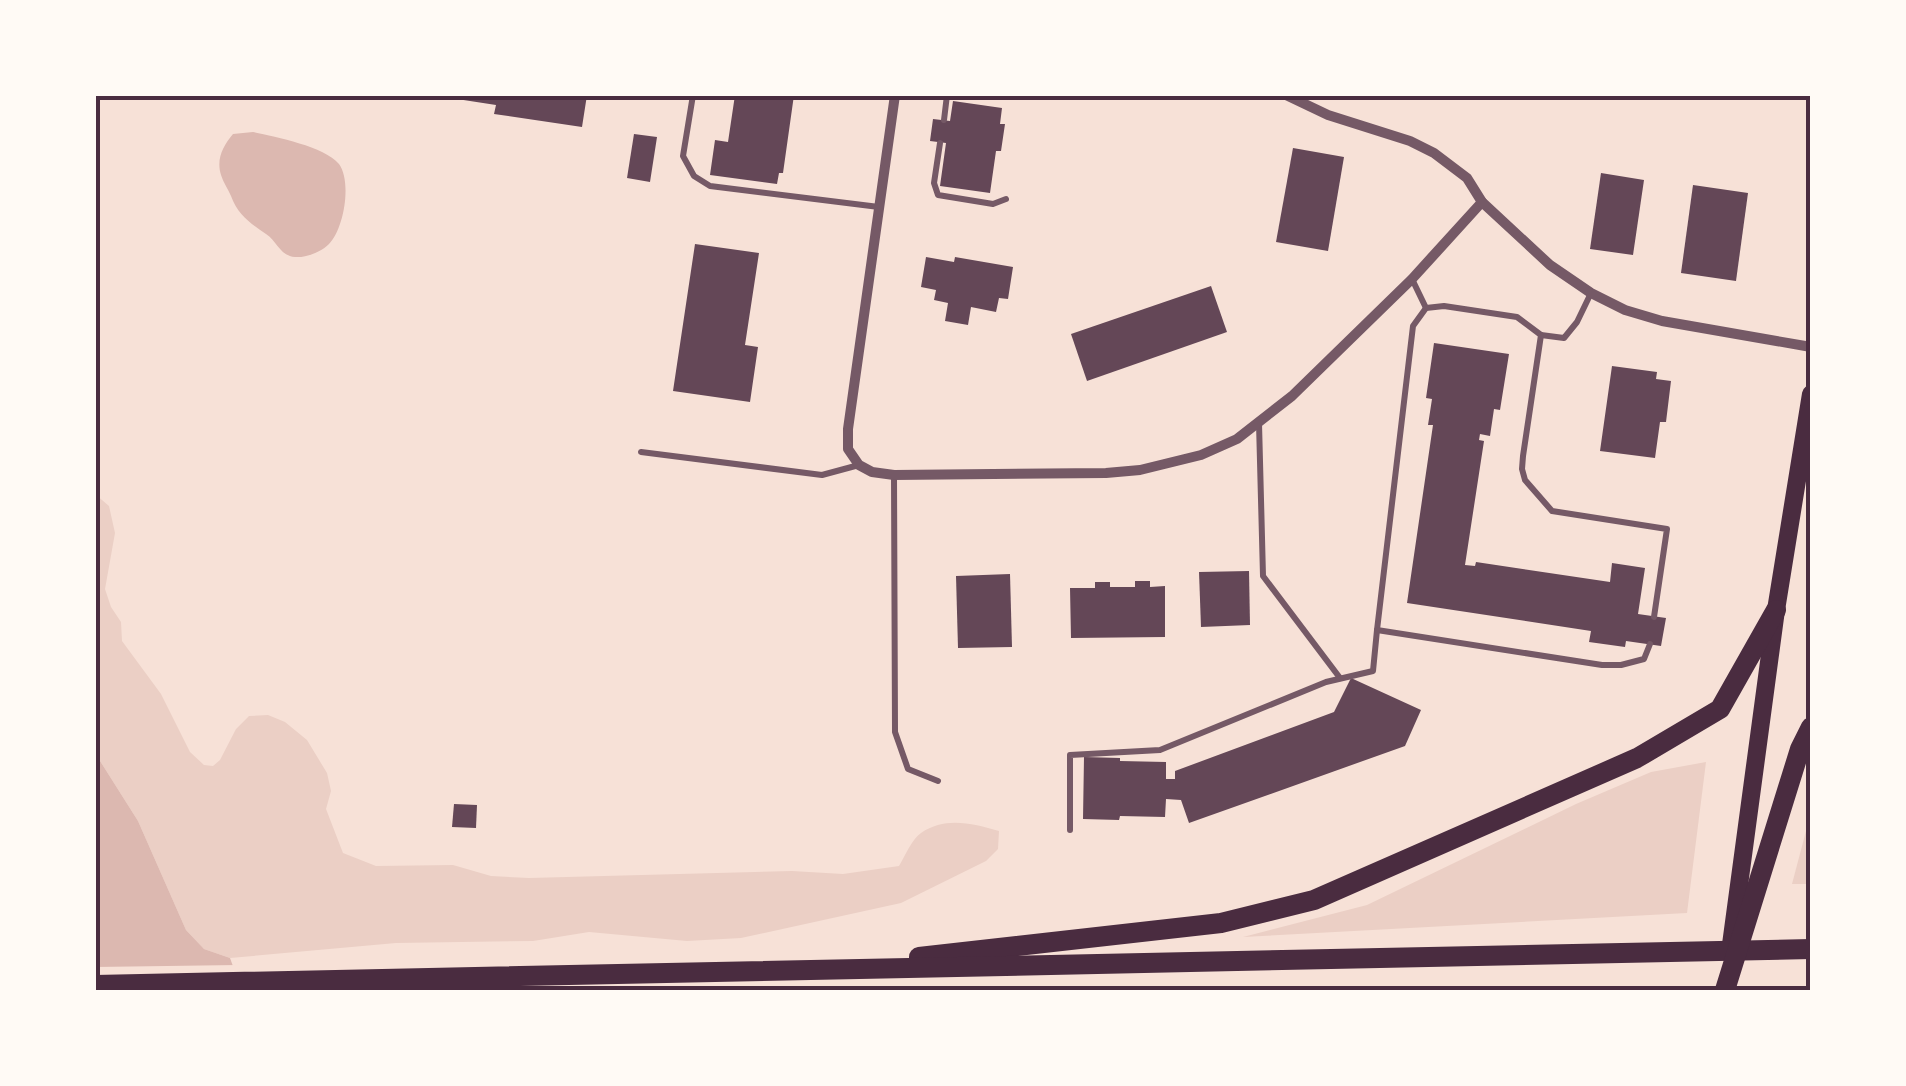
<svg xmlns="http://www.w3.org/2000/svg" width="1906" height="1086" viewBox="0 0 1906 1086" font-family="Georgia,serif">
	<style>
		.green { fill: #ebcfc5 }
		.water { fill: #dcb8b0 }
		.pier { fill: #f7e1d7 }
		.building { fill: #644757 }
		.lines { fill: none; stroke-linecap: round; stroke-linejoin: round }
		.service { stroke: #755966; stroke-width: 6 }
		.minor { stroke: #755966; stroke-width: 10 }
		.secondary { stroke: #4a2c40; stroke-width: 18 }
		.motorway { stroke: #4a2c40; stroke-width: 20 }
		.neatline { fill: none; stroke: #4a2c40; stroke-width: 4 }
	</style>
	<rect width="100%" height="100%" fill="#f7e1d7"/>
	<g class="green">
		<path d="M 95,494 L 109,506 L 115,533 L 105,589 L 111,607 L 121,622 L 122,641 L 161,694 L 190,752 L 204,765 L 213,766 L 220,760 L 236,729 L 249,716 L 268,715 L 285,722 L 307,740 L 327,773 L 331,791 L 326,809 L 343,853 L 376,866 L 453,865 L 491,876 L 529,878 L 792,871 L 843,874 L 899,866 C 905,856 912,839 921,833 C 946,816 973,824 999,831 L 998,849 L 986,861 L 901,903 L 741,938 L 687,941 L 589,932 L 533,941 L 396,943 L 230,958 L 204,949 L 186,930 L 138,821 L 95,753 Z"/>
		<path d="M 1706,762 L 1687,913 L 1243,937 L 1367,905 L 1576,804 L 1651,772 Z"/>
		<path d="M 1811,812 L 1811,884 L 1792,884 Z"/>
	</g>
	<g class="water">
		<path d="M 253,132 C 275,137 324,146 339,164 C 352,182 344,229 329,244 C 321,252 306,258 295,257 C 280,256 277,241 266,234 C 250,223 238,215 231,196 C 228,189 223,182 221,175 C 216,159 223,146 233,134 Z"/>
		<path d="M 95,753 L 138,821 L 186,930 L 204,949 L 230,958 L 242,991 L 95,991 Z"/>
	</g>
	<path class="pier" d="M 238,965 L 247,991 L 95,991 L 95,967 Z"/>
	<g class="building">
		<path d="M 444,95 L 587,95 L 582,127 L 494,114 L 496,105 L 444,97 Z"/>
		<path d="M 735,95 L 794,95 L 783,173 L 779,173 L 777,184 L 710,175 L 715,140 L 728,142 Z"/>
		<path d="M 953,101 L 1002,108 L 1000,124 L 1005,124 L 1001,151 L 996,151 L 990,193 L 940,186 L 946,143 L 930,141 L 933,119 L 950,121 Z"/>
		<path d="M 634,134 L 657,137 L 650,182 L 627,178 Z"/>
		<path d="M 1293,148 L 1344,157 L 1328,251 L 1276,242 Z"/>
		<path d="M 1601,173 L 1644,180 L 1633,255 L 1590,249 Z"/>
		<path d="M 1693,185 L 1748,193 L 1736,281 L 1681,273 Z"/>
		<path d="M 695,244 L 759,253 L 745,345 L 758,347 L 750,402 L 673,391 Z"/>
		<path d="M 926,257 L 954,262 L 955,257 L 1013,267 L 1008,299 L 999,298 L 996,312 L 971,307 L 968,325 L 945,321 L 948,303 L 934,300 L 936,290 L 921,287 Z"/>
		<path d="M 1211,286 L 1227,332 L 1087,381 L 1071,334 Z"/>
		<path d="M 1434,343 L 1509,354 L 1500,410 L 1494,409 L 1490,436 L 1480,434 L 1479,440 L 1484,441 L 1465,565 L 1475,566 L 1476,562 L 1610,582 L 1612,563 L 1645,568 L 1638,614 L 1666,618 L 1661,646 L 1626,641 L 1625,647 L 1589,642 L 1591,631 L 1407,603 L 1433,425 L 1428,425 L 1432,399 L 1426,398 Z"/>
		<path d="M 1612,366 L 1657,372 L 1656,379 L 1671,381 L 1666,422 L 1660,422 L 1655,458 L 1600,451 Z"/>
		<path d="M 1249,571 L 1250,625 L 1201,627 L 1199,572 Z"/>
		<path d="M 1010,574 L 1012,647 L 958,648 L 956,576 Z"/>
		<path d="M 1135,581 L 1150,581 L 1150,587 L 1165,586 L 1165,637 L 1071,638 L 1070,588 L 1095,588 L 1095,582 L 1110,582 L 1110,587 L 1135,587 Z"/>
		<path d="M 1351,678 L 1421,710 L 1405,746 L 1189,823 L 1181,800 L 1166,799 L 1165,817 L 1120,816 L 1119,820 L 1083,819 L 1084,757 L 1120,758 L 1120,761 L 1166,762 L 1166,779 L 1175,779 L 1175,771 L 1334,712 Z"/>
		<path d="M 454,804 L 477,805 L 476,828 L 452,827 Z"/>
	</g>
	<g class="lines">
		<g class="service">
			<path d="M 693,95 L 683,156 L 694,176 L 710,186 L 879,207"/>
			<path d="M 944,120 L 947,95"/>
			<path d="M 940,143 L 934,183 L 938,195 L 993,204 L 1006,199"/>
			<path d="M 1412,279 L 1426,308"/>
			<path d="M 1541,335 L 1564,338 L 1577,322 L 1591,293"/>
			<path d="M 1259,423 L 1263,576 L 1340,678"/>
			<path d="M 641,452 L 822,475 L 859,465"/>
			<path d="M 894,475 L 895,732 L 908,769 L 938,781"/>
			<path d="M 1650,644 L 1644,659 L 1621,665 L 1602,665 L 1377,630 L 1413,326 L 1426,308 L 1444,306 L 1517,317 L 1541,335 L 1523,456 L 1522,469 L 1525,480 L 1552,511 L 1667,529 L 1654,617"/>
			<path d="M 1070,830 L 1070,755 L 1160,750 L 1326,682 L 1373,671 L 1377,630"/>
		</g>
		<g class="minor">
			<path d="M 895,95 L 848,429 L 848,449 L 859,465 L 872,472 L 894,475 L 1106,473 L 1140,470 L 1201,455 L 1237,439 L 1292,396 L 1412,279 L 1482,202"/>
			<path d="M 1286,95 L 1328,115 L 1410,141 L 1434,153 L 1467,178 L 1482,202 L 1550,265 L 1591,293 L 1625,310 L 1662,321 L 1811,347"/>
		</g>
		<path class="secondary" d="M 1730,952 L 1776,610 L 1811,394"/>
		<g class="motorway">
			<path d="M 919,957 L 1221,923 L 1314,900 L 1637,758 L 1720,709 L 1776,610"/>
			<path d="M 95,985 L 1811,949"/>
			<path d="M 1725,990 L 1800,749 L 1811,727"/>
		</g>
	</g>
	<rect width="1906" height="1086" fill="none" stroke="#fffaf5" stroke-width="195"/>
	<rect x="98" y="98" width="1710" height="890" class="neatline"/>
</svg>
